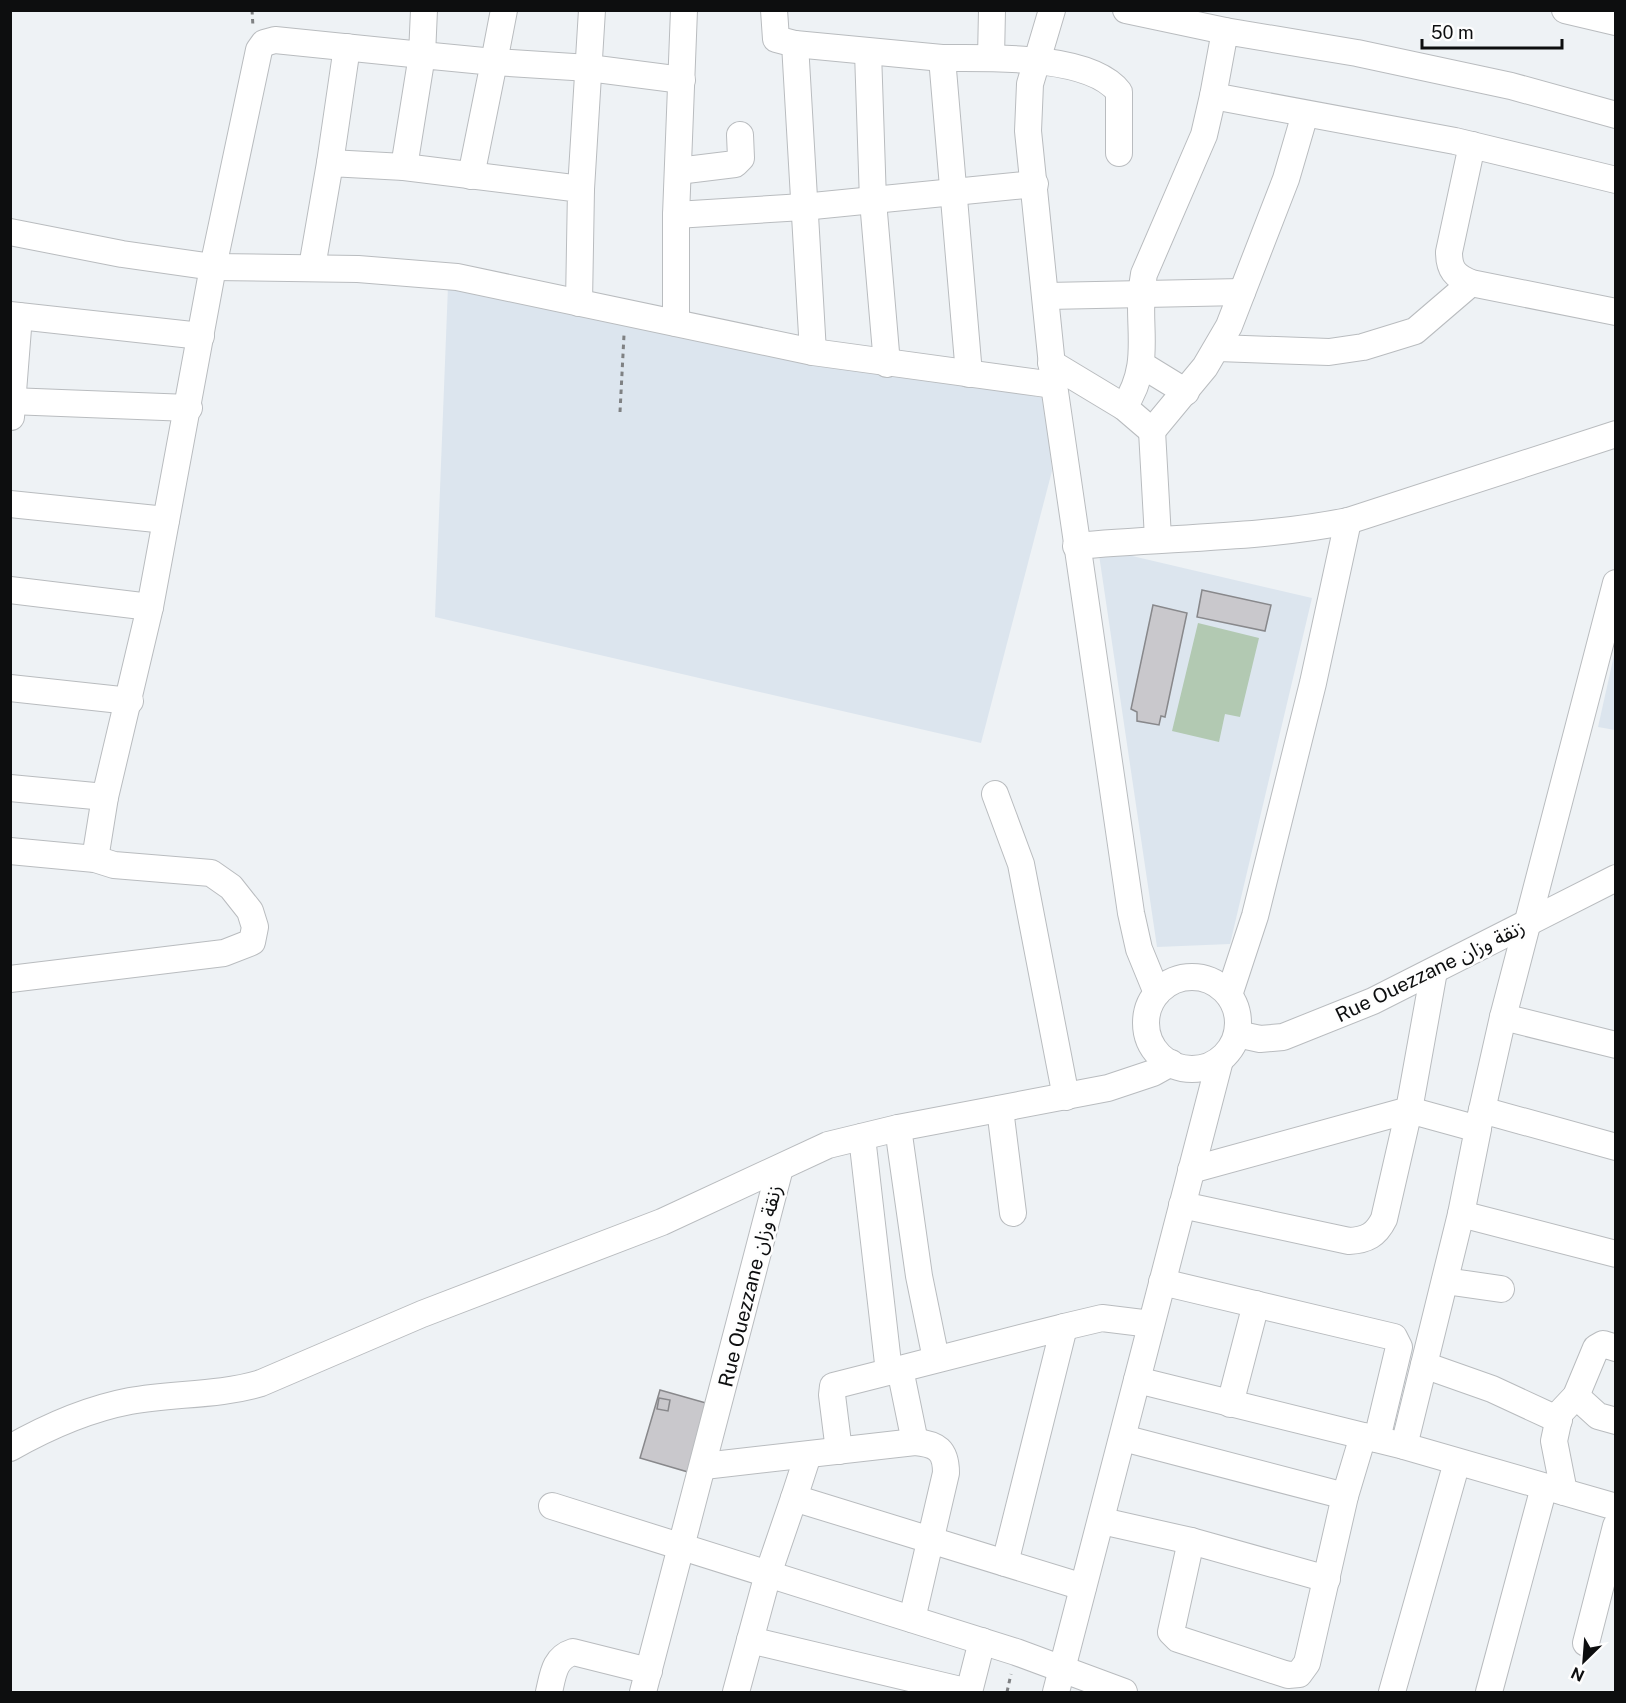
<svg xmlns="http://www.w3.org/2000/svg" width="1626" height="1703" viewBox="0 0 1626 1703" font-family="'Public Sans','Noto Sans Arabic',sans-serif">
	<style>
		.built { fill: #dce5ee }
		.green { fill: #b2c9b2 }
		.building { fill: #c9c8cc; stroke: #88888b; stroke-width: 1.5 }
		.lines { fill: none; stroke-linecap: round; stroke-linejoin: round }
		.minor-casing { stroke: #b9bcbf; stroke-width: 28 }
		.path { stroke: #7f8183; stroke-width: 3; stroke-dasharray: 4.5 4.5; stroke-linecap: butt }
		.minor { stroke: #fff; stroke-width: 26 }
		.labels { text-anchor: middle; stroke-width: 5; stroke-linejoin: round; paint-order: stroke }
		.street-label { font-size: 20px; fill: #0d0e0f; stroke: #fefefe }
	</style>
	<rect width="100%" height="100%" fill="#eef2f5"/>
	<g class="built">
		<path d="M 448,286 L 1045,398 L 1052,471 L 981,743 L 435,617 Z"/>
		<path d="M 1098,548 L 1312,598 L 1230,944 L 1157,947 Z"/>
		<path d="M 1615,651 L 1616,730 L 1615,730 L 1598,727 Z"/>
	</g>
	<path class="green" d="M 1198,623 L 1259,638 L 1240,717 L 1225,714 L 1219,742 L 1172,731 Z"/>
	<g class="building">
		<path d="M 1202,590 L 1271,605 L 1265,631 L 1197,617 Z"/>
		<path d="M 1153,605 L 1187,613 L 1165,717 L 1161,716 L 1159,725 L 1137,721 L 1137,712 L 1131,709 Z"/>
		<path d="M 660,1390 L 706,1403 L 688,1472 L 640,1458 Z"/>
		<path d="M 659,1398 L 670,1400 L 668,1411 L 657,1409 Z"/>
	</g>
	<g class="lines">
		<g class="minor-casing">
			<g id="minor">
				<path d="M 504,10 L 494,62 L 589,68 L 682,80"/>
				<path d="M 774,10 L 776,39 L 795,44 L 813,352"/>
				<path d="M 1052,10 L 1030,84 L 1028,131 L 1054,385 L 1131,913 L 1139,949 L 1157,993"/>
				<path d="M 1126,10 L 1225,31"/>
				<path d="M 1565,10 L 1616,22"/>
				<path d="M 795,44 L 942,58"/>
				<path d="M 868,52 L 873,201 L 887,364"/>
				<path d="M 991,58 L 992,10"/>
				<path d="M 1616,115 L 1511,86 L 1357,53 L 1225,31 L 1213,96 L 1455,141 L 1616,180"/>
				<path d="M 1472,145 L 1449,252 C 1449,270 1455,276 1471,283 L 1616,312"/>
				<path d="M 330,163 L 347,47"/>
				<path d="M 404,167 L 422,55 L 494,62 L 471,176"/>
				<path d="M 678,171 L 735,164 L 741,158 L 740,135"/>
				<path d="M 581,189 L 592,10"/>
				<path d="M 676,215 L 803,207 L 1035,184"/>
				<path d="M 10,232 L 122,254 L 213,267 L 358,269 L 457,277 L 813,352 L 1054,385"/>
				<path d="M 312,267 L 330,163 L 404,167 L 581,189 L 579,303"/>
				<path d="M 1047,296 L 1242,292"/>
				<path d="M 10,315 L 201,336"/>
				<path d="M 676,323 L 676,215 L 684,10"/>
				<path d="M 1218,348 L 1329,352 L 1363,347 L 1415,331 L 1471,283"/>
				<path d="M 1051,363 L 1124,407 L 1152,431 L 1205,367 L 1229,326 L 1286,179 L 1305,114"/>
				<path d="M 1142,365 L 1186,392"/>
				<path d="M 969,374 L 942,58 C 986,58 1090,54 1119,92 L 1119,153"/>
				<path d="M 10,401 L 189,408"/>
				<path d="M 1124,407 C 1155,360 1134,324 1144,274 L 1204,135 L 1213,96"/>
				<path d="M 11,417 L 19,316"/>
				<path d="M 1152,431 L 1158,538"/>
				<path d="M 10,504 L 166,520"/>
				<path d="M 1076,546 C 1167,537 1259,539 1348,521 L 1616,434"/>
				<path d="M 10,590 L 150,607"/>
				<path d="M 10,688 L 130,701"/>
				<path d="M 10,788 L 105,797"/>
				<path d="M 995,794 L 1021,864 L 1066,1097"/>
				<path d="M 10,851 L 95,859 L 114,865 L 211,873 L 231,887 L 250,911 L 255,927 L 252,942 L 224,953 L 10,979"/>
				<path d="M 95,859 L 105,797 L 150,607 L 213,267 L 259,50 L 264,43 L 275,40 L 422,55 L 424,10"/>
				<circle cx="1192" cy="1023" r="46"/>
				<path d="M 1229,995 L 1255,916 L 1313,683 L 1348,521"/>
				<path d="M 1503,1017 L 1616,1045"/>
				<path d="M 1237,1034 L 1260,1039 L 1283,1037 L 1373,1001 L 1616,878"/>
				<path d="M 1000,1109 L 1013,1213"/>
				<path d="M 1482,1110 L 1503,1017 L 1616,583"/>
				<path d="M 1478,1127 L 1482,1110 L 1616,1147"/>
				<path d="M 898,1128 L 919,1276 L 936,1359"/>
				<path d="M 862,1137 L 889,1372"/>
				<path d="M 1191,1170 L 1409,1110 L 1434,971"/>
				<path d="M 1182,1205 L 1349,1241 C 1367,1240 1376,1235 1384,1219 L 1409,1110 L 1478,1129 L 1461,1214 L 1404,1446"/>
				<path d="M 1461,1214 L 1616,1254"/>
				<path d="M 1445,1281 L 1501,1289"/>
				<path d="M 1162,1282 L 1394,1337 L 1399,1347 L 1377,1439"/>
				<path d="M 1064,1327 L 1102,1318 L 1151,1324"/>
				<path d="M 1424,1365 L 1492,1389 L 1559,1420"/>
				<path d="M 1137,1380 L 1404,1446 L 1616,1507"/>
				<path d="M 1576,1396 L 1598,1416 L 1616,1421"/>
				<path d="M 1230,1404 L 1256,1304"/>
				<path d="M 1123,1438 L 1345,1496"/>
				<path d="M 915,1442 L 900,1369 L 1064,1327 L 1005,1563"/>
				<path d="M 10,1448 C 47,1427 88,1409 130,1401 C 174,1393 218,1396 261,1383 L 422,1314 L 662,1222 L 828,1145 L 898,1128 L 1108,1088 L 1153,1073 L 1171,1063"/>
				<path d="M 839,1451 L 832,1395 L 833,1386 L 900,1369"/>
				<path d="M 808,1455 L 794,1498 L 1083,1587"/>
				<path d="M 704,1466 L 915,1442 C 937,1444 946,1450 946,1473 L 912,1619"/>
				<path d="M 1564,1492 L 1554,1441 L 1560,1413 L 1576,1396 L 1596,1348 L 1603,1344 L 1616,1348"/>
				<path d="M 552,1506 L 1016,1652 L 1124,1692"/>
				<path d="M 1102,1521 L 1191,1541 L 1327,1579"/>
				<path d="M 1191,1541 L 1171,1632 L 1178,1639 L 1288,1675 L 1299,1674 L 1307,1663 L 1345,1496 L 1363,1436"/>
				<path d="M 750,1640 L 969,1692"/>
				<path d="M 1586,1643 L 1616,1526"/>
				<path d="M 549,1692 C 553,1675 554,1658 573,1652 L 649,1671"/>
				<path d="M 643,1692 L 780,1168"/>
				<path d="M 736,1692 L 768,1574 L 794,1498"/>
				<path d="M 969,1692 L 982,1641"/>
				<path d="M 1056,1692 L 1220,1060"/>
				<path d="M 1392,1692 L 1457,1462"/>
				<path d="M 1489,1692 L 1544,1487"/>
			</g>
		</g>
		<g class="path">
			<path d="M 252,10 L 253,27"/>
			<path d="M 620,412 L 624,335"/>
			<path d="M 1007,1692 L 1011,1674"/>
		</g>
		<use href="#minor" class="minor"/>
	</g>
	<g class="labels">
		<g class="street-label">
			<text transform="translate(1430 971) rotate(-26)" y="7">Rue Ouezzane زنقة وزان</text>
			<text transform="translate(750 1286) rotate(-76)" y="7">Rue Ouezzane زنقة وزان</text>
		</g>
	</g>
	<rect width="1626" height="1703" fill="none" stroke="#0d0e0f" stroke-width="24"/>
	<g transform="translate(1584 1661) rotate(205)" stroke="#fefefe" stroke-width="4.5" paint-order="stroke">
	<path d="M0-4.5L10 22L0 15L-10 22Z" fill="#0d0e0f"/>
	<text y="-9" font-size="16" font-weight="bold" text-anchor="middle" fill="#0d0e0f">N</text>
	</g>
	<path d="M1422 39v9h140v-9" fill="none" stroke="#0d0e0f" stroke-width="3"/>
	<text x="1431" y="39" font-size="18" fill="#0d0e0f" stroke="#fefefe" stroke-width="4.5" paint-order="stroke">50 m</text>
</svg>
